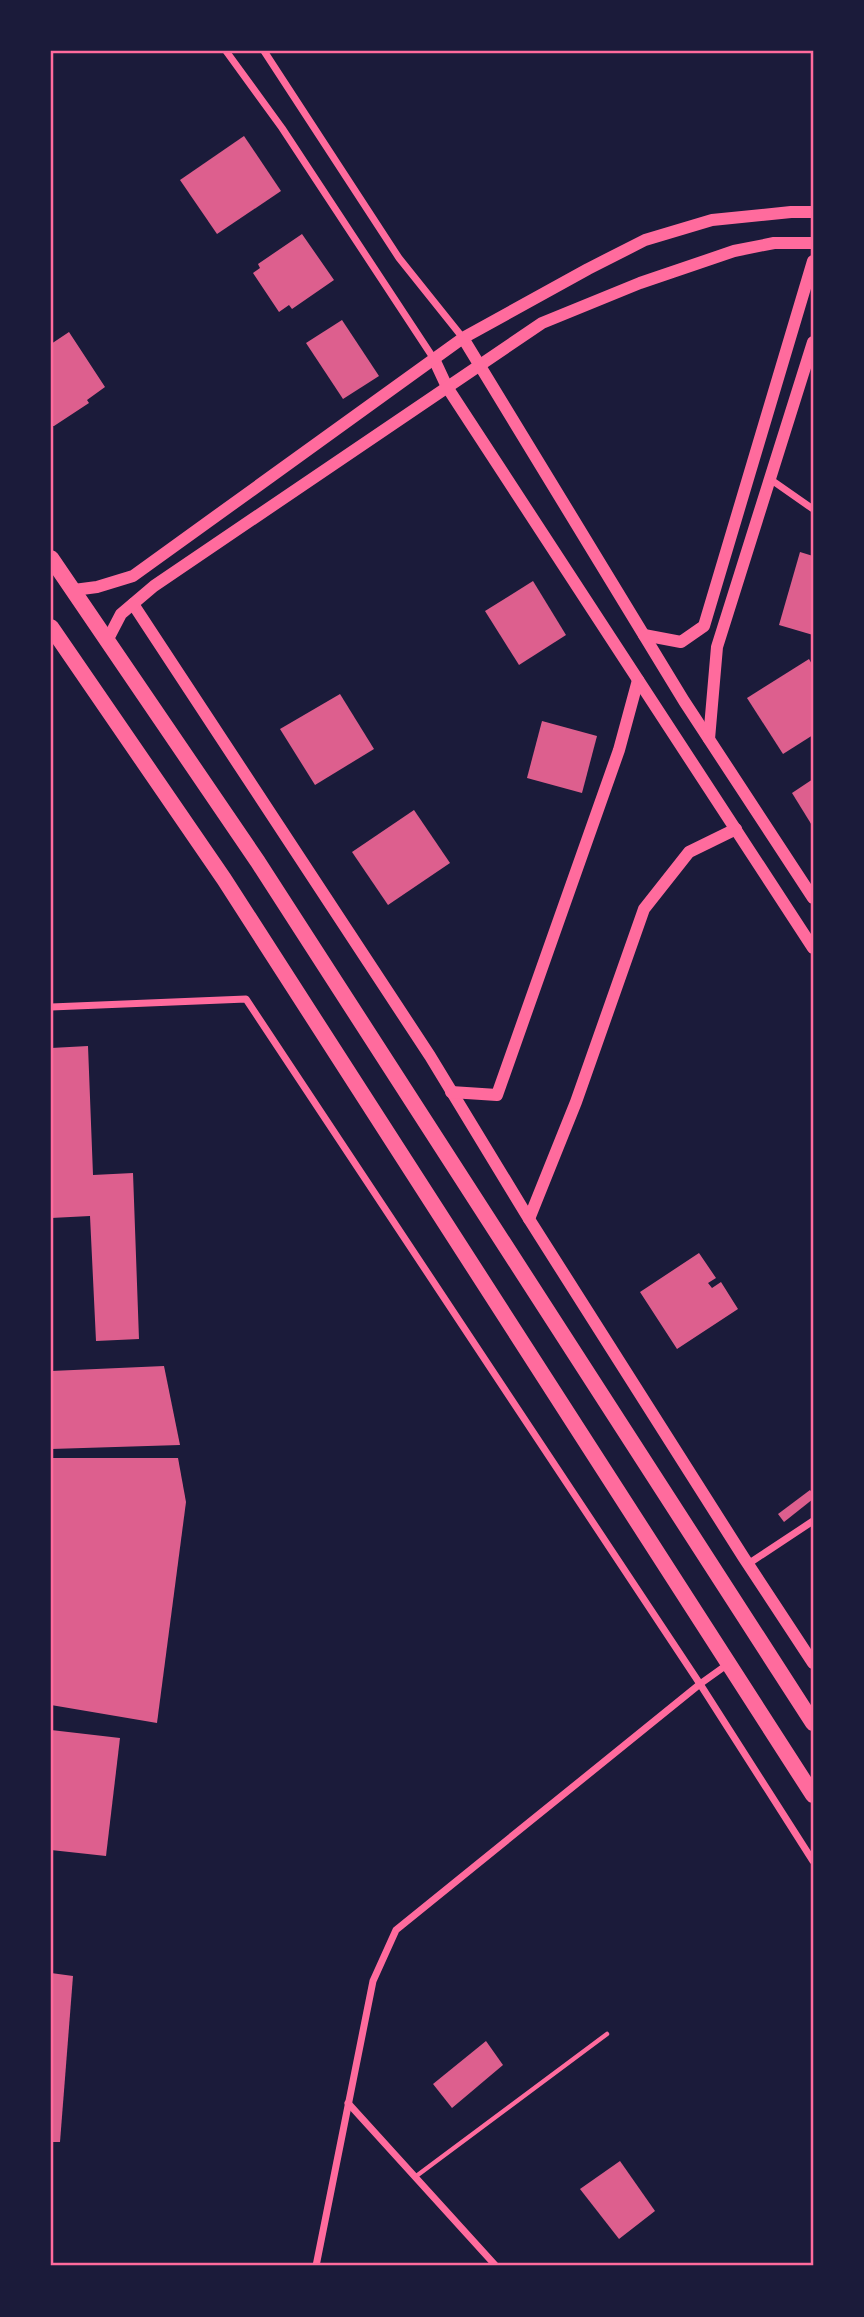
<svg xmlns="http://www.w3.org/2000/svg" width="864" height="2317" viewBox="0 0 864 2317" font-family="Commissioner,sans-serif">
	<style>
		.building { fill: #dd5f8e }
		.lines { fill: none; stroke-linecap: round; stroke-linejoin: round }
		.service { stroke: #ff6b9d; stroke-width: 4.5 }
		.minor { stroke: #ff6b9d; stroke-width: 7 }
		.tertiary { stroke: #ff6b9d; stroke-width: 12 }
		.trunk { stroke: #ff6b9d; stroke-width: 16 }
		.neatline { fill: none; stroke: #ff6b9d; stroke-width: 2.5 }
	</style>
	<rect width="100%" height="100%" fill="#1b1b3a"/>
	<g class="building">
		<path d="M 244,136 L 281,191 L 217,234 L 180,180 Z"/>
		<path d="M 302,234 L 334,280 L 292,309 L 289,305 L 279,312 L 253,273 L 260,268 L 258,264 Z"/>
		<path d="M 342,320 L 379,376 L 343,399 L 306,343 Z"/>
		<path d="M 69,332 L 105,387 L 87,400 L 89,403 L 54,426 L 51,426 L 51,344 Z"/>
		<path d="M 800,552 L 813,556 L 813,635 L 779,625 Z"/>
		<path d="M 533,581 L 566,635 L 519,665 L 485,611 Z"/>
		<path d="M 809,659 L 813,666 L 813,735 L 783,754 L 747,698 Z"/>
		<path d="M 340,694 L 374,749 L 315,785 L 280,729 Z"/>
		<path d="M 542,721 L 597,736 L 582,793 L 527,778 Z"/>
		<path d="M 813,779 L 813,827 L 792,793 Z"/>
		<path d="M 414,810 L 450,863 L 388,905 L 352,852 Z"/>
		<path d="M 88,1046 L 93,1175 L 133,1173 L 139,1339 L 96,1341 L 90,1216 L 51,1218 L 51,1048 Z"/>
		<path d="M 699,1253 L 716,1278 L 708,1283 L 712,1288 L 721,1282 L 738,1309 L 677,1349 L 640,1292 Z"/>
		<path d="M 164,1366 L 180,1445 L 51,1449 L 51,1371 Z"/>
		<path d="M 51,1458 L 178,1458 L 186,1502 L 157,1723 L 51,1705 Z"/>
		<path d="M 810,1490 L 813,1494 L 813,1499 L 784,1522 L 778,1514 Z"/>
		<path d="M 51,1730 L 120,1738 L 106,1856 L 51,1850 Z"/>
		<path d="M 51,1973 L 73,1976 L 60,2142 L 51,2142 Z"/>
		<path d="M 486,2041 L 503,2065 L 452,2108 L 433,2084 Z"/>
		<path d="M 620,2161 L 655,2211 L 619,2239 L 580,2189 Z"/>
	</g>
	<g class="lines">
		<path class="service" d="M 415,2177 L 607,2034"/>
		<g class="minor">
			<path d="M 226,51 L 282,128 L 434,359"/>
			<path d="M 264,51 L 399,258 L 463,338"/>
			<path d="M 770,479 L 813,509"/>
			<path d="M 51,1007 L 246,999 L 700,1684 L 813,1861"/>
			<path d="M 748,1564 L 813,1521"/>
			<path d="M 348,2103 L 496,2266"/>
			<path d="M 316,2266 L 373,1981 L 396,1930 L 700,1684 L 728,1664"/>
		</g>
		<g class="tertiary">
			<path d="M 463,338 L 684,701 L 813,898"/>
			<path d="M 434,359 L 447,387 L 813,948"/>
			<path d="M 74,590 L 97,587 L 133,576 L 463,338 L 588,269 L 645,240 L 712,220 L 791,212 L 813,212"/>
			<path d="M 133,604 L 430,1056 L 529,1219 L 744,1558 L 813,1663"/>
			<path d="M 644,635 L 681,642 L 704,626 L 813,261"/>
			<path d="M 108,639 L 121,614 L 154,586 L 542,323 L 640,283 L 734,251 L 774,243 L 813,243"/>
			<path d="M 709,739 L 717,647 L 813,342"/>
			<path d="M 451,1092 L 497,1095 L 619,750 L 638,680"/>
			<path d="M 529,1219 L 576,1102 L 644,909 L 689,852 L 736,829"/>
		</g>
		<g class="trunk">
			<path d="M 51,558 L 258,862 L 813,1723"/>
			<path d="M 51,627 L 224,879 L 813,1795"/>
		</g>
	</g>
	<rect width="864" height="2317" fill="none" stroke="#1b1b3a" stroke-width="105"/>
	<rect x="52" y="52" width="760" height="2212" class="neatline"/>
</svg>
